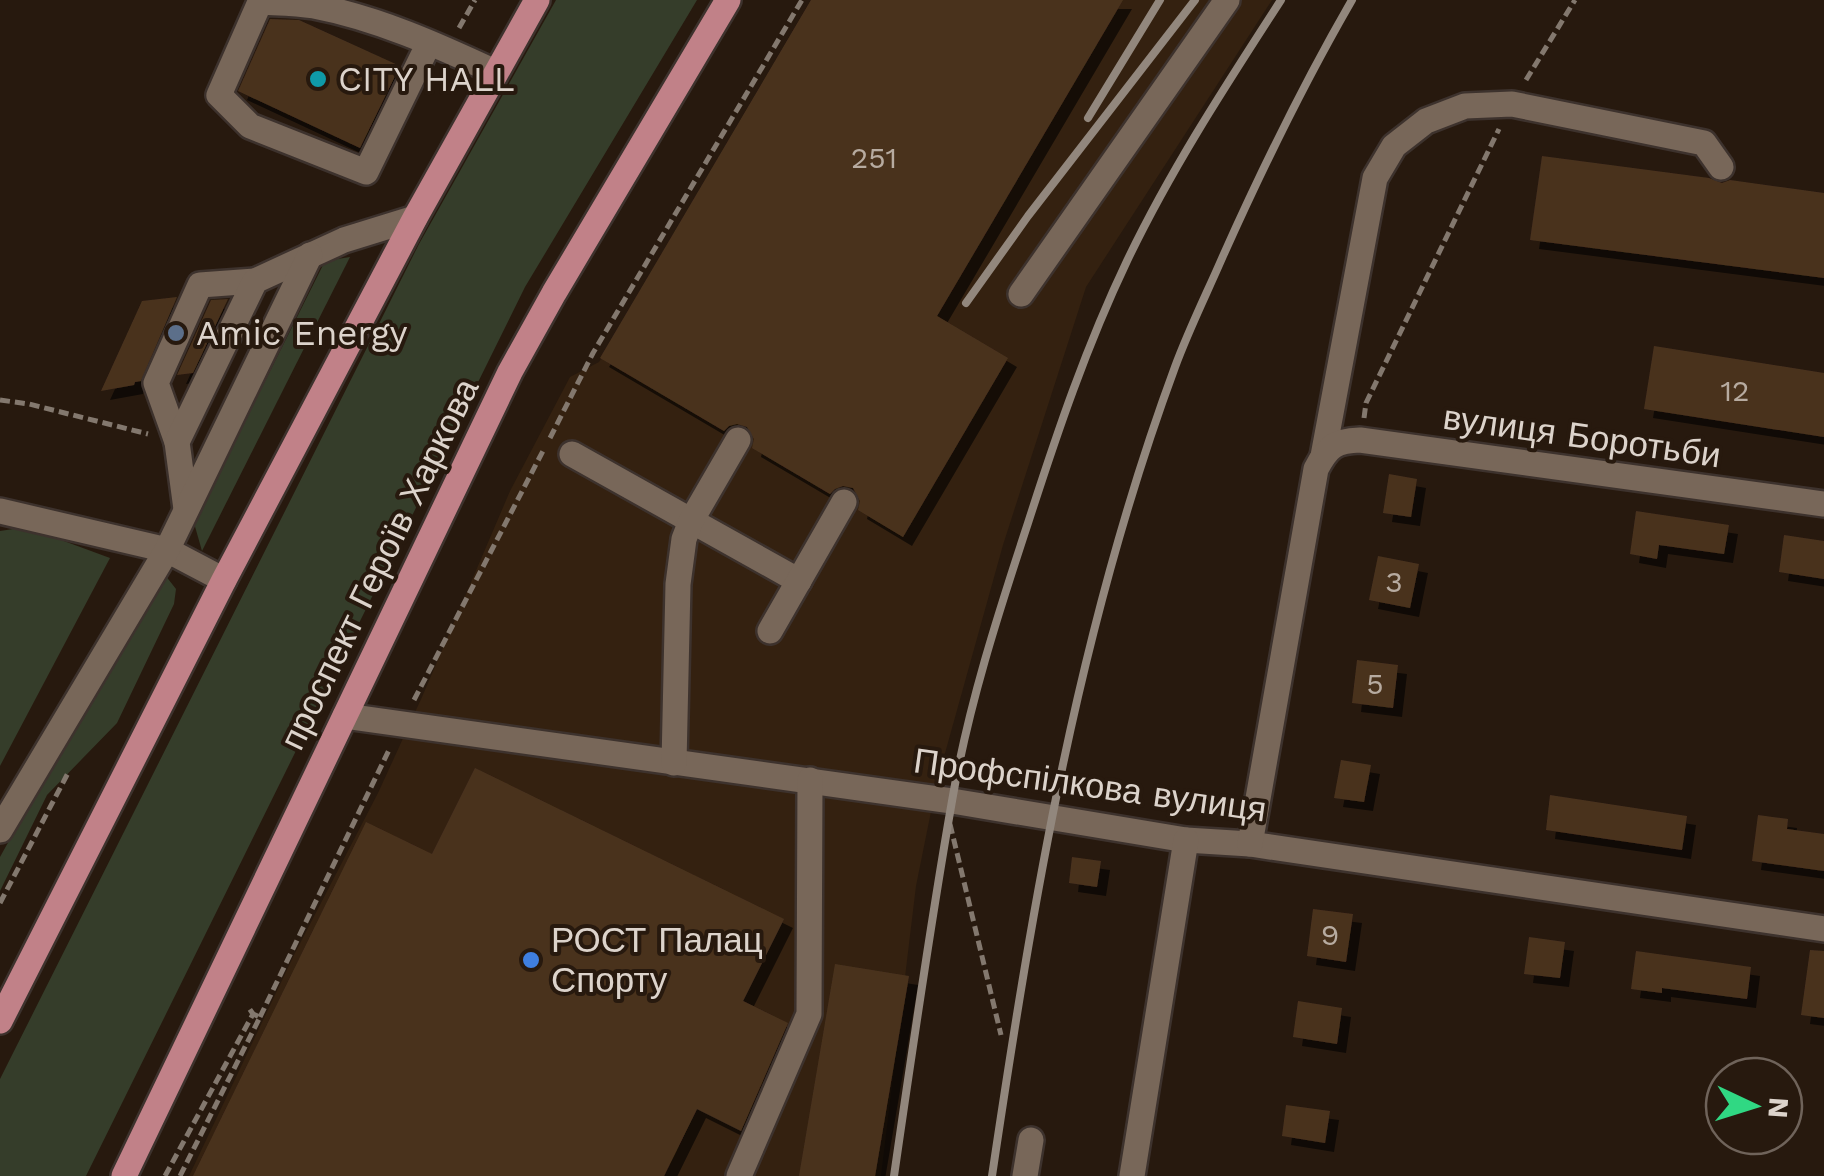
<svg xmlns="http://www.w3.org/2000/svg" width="1824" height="1176" viewBox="0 0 1824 1176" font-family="'Work Sans',sans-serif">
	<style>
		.built { fill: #342110 }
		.green { fill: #353d2a }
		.building { fill: #49321f; filter: url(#shadow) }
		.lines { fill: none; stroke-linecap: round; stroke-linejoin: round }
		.minor-casing { stroke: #3d322d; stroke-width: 30 }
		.major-casing { stroke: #3d322d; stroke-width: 30 }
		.path { stroke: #83786e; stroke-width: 5; stroke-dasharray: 10 5; stroke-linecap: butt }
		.minor { stroke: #786759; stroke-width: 25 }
		.major { stroke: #c18188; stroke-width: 25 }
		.rail { stroke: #92877d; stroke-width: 8 }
		.culture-dot { fill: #0f9aa8; stroke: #27190e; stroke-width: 4 }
		.service-dot { fill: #5c6f8a; stroke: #27190e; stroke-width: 4 }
		.shop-dot { fill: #3f7fe0; stroke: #27190e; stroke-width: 4 }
		.labels { text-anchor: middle; stroke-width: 8; stroke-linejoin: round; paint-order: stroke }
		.number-label { font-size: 30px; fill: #b7aba0 }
		.poi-label { font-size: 35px; fill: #dcd3cb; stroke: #27190e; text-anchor: start }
		.street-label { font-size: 35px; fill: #dcd3cb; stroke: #27190e }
	</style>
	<defs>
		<filter id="shadow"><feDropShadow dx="9" dy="9" stdDeviation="0" flood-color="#0009"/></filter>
	</defs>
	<rect width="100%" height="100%" fill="#27190e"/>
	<path class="built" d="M 811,0 L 1272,0 L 1086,287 L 1003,545 L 937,782 L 916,886 L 881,1176 L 189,1176 L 295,953 L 378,793 L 422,697 L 510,491 L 570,377 L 599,362 Z"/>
	<g class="green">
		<path d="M 556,0 L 697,0 L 525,287 L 86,1176 L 0,1176 L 0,1079 L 419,244 Z"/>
		<path d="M 350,257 L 202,551 L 194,523 L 325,261 Z"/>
		<path d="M 26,527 L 110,558 L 0,766 L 0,531 Z"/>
		<path d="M 165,575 L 176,589 L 174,604 L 117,723 L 47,795 L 0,891 L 0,857 L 61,747 Z"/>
	</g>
	<g class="building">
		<path d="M 811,0 L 1123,0 L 937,316 L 1008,358 L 903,537 L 858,510 L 860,501 L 853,488 L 843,486 L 835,489 L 830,494 L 752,448 L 754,439 L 747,427 L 737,424 L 729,426 L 724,431 L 600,358 Z"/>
		<path d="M 270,19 L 299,20 L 400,66 L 360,148 L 238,91 Z"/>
		<path d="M 1542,156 L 1709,178 L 1722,183 L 1730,180 L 1824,193 L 1824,278 L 1530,240 Z"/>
		<path d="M 177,297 L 141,381 L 135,382 L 134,385 L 101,391 L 142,301 Z"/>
		<path d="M 228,299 L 193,373 L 177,375 L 211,300 Z"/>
		<path d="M 1654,346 L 1824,373 L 1824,437 L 1644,409 Z"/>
		<path d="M 1389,474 L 1417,479 L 1411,517 L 1383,513 Z"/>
		<path d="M 1636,511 L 1729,525 L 1724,554 L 1659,545 L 1657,559 L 1630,554 Z"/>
		<path d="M 1784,535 L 1824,541 L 1824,579 L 1779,572 Z"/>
		<path d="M 1378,556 L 1419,564 L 1410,608 L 1369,600 Z"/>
		<path d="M 1357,660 L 1398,665 L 1393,708 L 1352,703 Z"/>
		<path d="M 1341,760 L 1371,765 L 1364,802 L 1334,798 Z"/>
		<path d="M 475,768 L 784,919 L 743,1001 L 788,1023 L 741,1131 L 697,1109 L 664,1176 L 193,1176 L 366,822 L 432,854 Z"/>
		<path d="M 1550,795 L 1687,816 L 1682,850 L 1546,830 Z"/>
		<path d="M 1758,815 L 1788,819 L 1787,829 L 1824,834 L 1824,871 L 1752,861 Z"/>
		<path d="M 1072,857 L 1101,861 L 1097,887 L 1069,883 Z"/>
		<path d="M 1313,909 L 1353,914 L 1346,962 L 1307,956 Z"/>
		<path d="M 1529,937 L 1565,942 L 1560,978 L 1524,974 Z"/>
		<path d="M 1810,950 L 1824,951 L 1824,1018 L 1801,1015 Z"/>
		<path d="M 1636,951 L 1751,967 L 1747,999 L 1662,988 L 1662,993 L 1631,989 Z"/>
		<path d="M 835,964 L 909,976 L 875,1176 L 799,1176 Z"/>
		<path d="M 1298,1001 L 1342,1008 L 1337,1044 L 1293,1037 Z"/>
		<path d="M 1286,1105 L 1330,1111 L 1325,1143 L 1282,1136 Z"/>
	</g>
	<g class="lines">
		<g class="minor-casing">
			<g id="minor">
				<path d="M 429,43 L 366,172 L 250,126 L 219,95 L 260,2 C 277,3 296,3 314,6 C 377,18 437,45 495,72"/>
				<path d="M 1021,294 L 1227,0"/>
				<path d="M 177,442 L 156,383 L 200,285 L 255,281"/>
				<path d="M 572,454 L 799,581"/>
				<path d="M 1323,456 L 1375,178 L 1394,146 L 1426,121 L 1465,106 L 1512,104 L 1704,143 L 1721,167"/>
				<path d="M 186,509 L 177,442 L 255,281 L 344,240 L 415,218"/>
				<path d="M 0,511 L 167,550 L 224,580"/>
				<path d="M 770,631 L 844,502"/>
				<path d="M 345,716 L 952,801 L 1186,840 L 1250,844 L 1824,929"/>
				<path d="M 674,763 L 678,584 L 684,539 L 691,521 L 738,440"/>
				<path d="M 0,830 L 167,550 L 310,255"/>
				<path d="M 1250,844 L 1316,469 C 1328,446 1335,441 1360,440 L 1824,504"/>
				<path d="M 739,1176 L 809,1014 L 810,780"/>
				<path d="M 1025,1176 L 1031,1140"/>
				<path d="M 1132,1176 L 1186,840"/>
			</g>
		</g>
		<g class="major-casing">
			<g id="major">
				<path d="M 0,1021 L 224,580 L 415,218 L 537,0"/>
				<path d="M 124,1176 L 510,372 L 554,293 L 728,0"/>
			</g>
		</g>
		<g class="path">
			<path d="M 459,28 L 475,0"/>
			<path d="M 1526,80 L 1575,0"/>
			<path d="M 0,400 L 29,404 L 148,434"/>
			<path d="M 1364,418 L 1366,403 L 1499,129"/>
			<path d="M 550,438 L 593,353 L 802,0"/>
			<path d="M 414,700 L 545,447"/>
			<path d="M 950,824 L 1001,1035"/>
			<path d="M 0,903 L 68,773"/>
			<path d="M 260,1017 L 389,750"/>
			<path d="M 165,1176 L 253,1014 L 249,1008"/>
			<path d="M 180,1176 L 260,1017 L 253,1014"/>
		</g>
		<use href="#minor" class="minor"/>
		<use href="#major" class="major"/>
		<g class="rail">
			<path d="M 1088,118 L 1160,0"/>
			<path d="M 966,303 L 1028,216 L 1195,0"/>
			<path d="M 894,1176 C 912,1051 930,926 952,801 C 968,707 998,614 1028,523 C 1057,433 1086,347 1127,261 C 1171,169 1226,85 1281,0"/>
			<path d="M 992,1176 C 1033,901 1078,629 1175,367 C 1189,329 1207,293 1223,256 C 1262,169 1304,83 1352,0"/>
		</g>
	</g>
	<circle class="culture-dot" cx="318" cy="79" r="10"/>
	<circle class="service-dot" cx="176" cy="333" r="10"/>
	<circle class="shop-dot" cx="531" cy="960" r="10"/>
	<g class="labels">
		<g class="number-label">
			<text x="874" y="168">251</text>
			<text x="1735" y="401">12</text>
			<text x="1394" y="592">3</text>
			<text x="1375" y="694">5</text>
			<text x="1330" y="945">9</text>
		</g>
		<g class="poi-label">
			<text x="338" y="91">CITY HALL</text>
			<text x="196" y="345">Amic Energy</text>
			<text x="551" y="952">РОСТ Палац<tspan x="551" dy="40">Спорту</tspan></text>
		</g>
		<g class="street-label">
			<text transform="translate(1582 436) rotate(8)" y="12">вулиця Боротьби</text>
			<text transform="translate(379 564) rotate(-64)" y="12">проспект Героїв Харкова</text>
			<text transform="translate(1090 785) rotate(8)" y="12">Профспілкова вулиця</text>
		</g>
	</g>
	<g transform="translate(1754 1106) rotate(94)"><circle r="48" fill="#27190e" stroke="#6f635a" stroke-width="2.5"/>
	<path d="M0-8L18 38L0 25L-18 38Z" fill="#30d883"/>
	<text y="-15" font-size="28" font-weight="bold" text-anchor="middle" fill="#dcd3cb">N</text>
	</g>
</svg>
